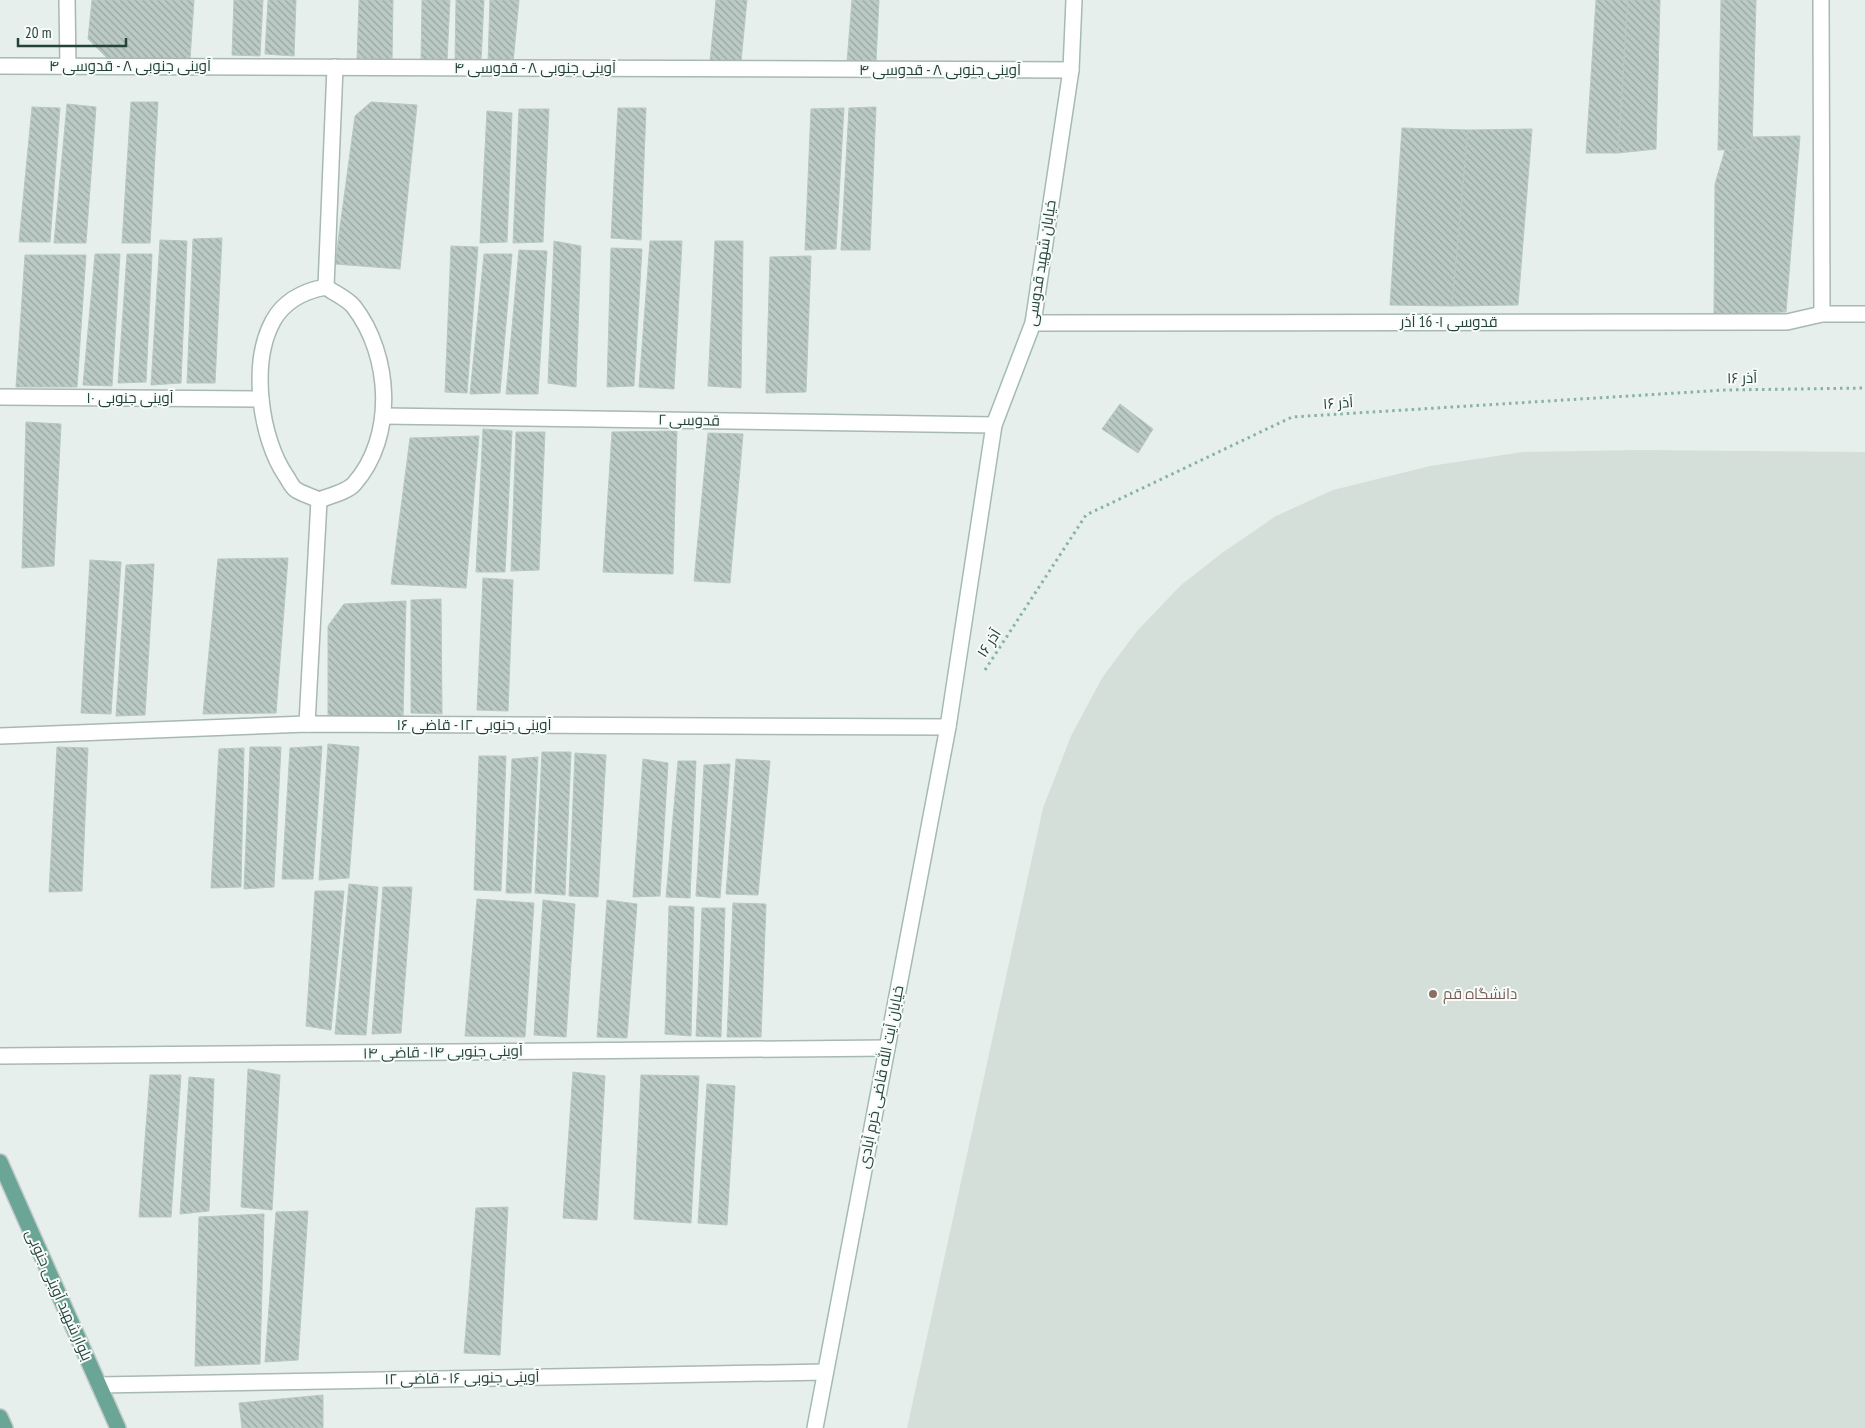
<svg xmlns="http://www.w3.org/2000/svg" width="1865" height="1428" viewBox="0 0 1865 1428" font-family="'PT Sans Narrow',Cairo,sans-serif">
	<style>
		.built { fill: #d4dfda }
		.building { fill: url(#building-back-hatch); stroke: #b8c9c2 }
		.lines { fill: none; stroke-linecap: round; stroke-linejoin: round }
		.street-casing { stroke: #a8b8b2; stroke-width: 18 }
		.secondary-casing { stroke: #a4bbb3; stroke-width: 18 }
		.primary-casing { stroke: #c2cac8; stroke-width: 18 }
		.path { stroke: #86b3a5; stroke-width: 3; stroke-dasharray: 2.5 4; stroke-linecap: butt }
		.street { stroke: #fff; stroke-width: 15 }
		.secondary { stroke: #fff; stroke-width: 15 }
		.primary { stroke: #6aa596; stroke-width: 15 }
		.education-dot { fill: #8d6e63; stroke: #f7fbf9; stroke-width: 2 }
		.labels { text-anchor: middle; stroke-width: 4; stroke-linejoin: round; paint-order: stroke }
		.street-label { font-size: 15px; fill: #24423a; stroke: #f7fbf9 }
		.education-label { font-size: 15px; fill: #785e54; stroke: #f7fbf9; text-anchor: start }
	</style>
	<defs>
		<pattern id="building-back-hatch" width="6" height="6" patternUnits="userSpaceOnUse" patternTransform="scale(1.25)"><rect width="6" height="6" fill="#bbcac4"/><path d="M-1 5l2 2M0 0l6 6M5-1l2 2" fill="none" stroke="#98a6a0"/></pattern>
	</defs>
	<rect width="100%" height="100%" fill="#e6efeb"/>
	<path class="built" d="M 1640,450 L 1865,452 L 1865,1428 L 907,1428 L 1043,808 L 1071,736 L 1102,678 L 1137,631 L 1181,585 L 1222,553 L 1276,516 L 1333,490 L 1430,466 L 1523,452 Z"/>
	<g class="building">
		<path d="M 92,0 L 194,0 L 190,59 L 107,58 L 88,39 Z"/>
		<path d="M 234,0 L 263,0 L 260,56 L 232,55 Z"/>
		<path d="M 268,0 L 296,0 L 294,56 L 265,54 Z"/>
		<path d="M 359,0 L 393,0 L 392,61 L 357,62 Z"/>
		<path d="M 422,0 L 450,0 L 447,61 L 421,60 Z"/>
		<path d="M 456,0 L 484,0 L 481,62 L 455,61 Z"/>
		<path d="M 490,0 L 519,0 L 513,63 L 488,63 Z"/>
		<path d="M 716,0 L 747,0 L 741,61 L 710,61 Z"/>
		<path d="M 852,0 L 879,0 L 876,62 L 847,62 Z"/>
		<path d="M 1596,0 L 1628,0 L 1618,153 L 1586,153 Z"/>
		<path d="M 1628,0 L 1660,0 L 1656,149 L 1618,153 Z"/>
		<path d="M 1721,0 L 1756,0 L 1752,149 L 1718,150 Z"/>
		<path d="M 131,102 L 158,102 L 150,243 L 122,243 Z"/>
		<path d="M 371,102 L 417,105 L 400,269 L 335,264 L 355,116 Z"/>
		<path d="M 67,104 L 96,107 L 86,243 L 54,243 Z"/>
		<path d="M 32,107 L 60,108 L 50,242 L 19,242 Z"/>
		<path d="M 876,107 L 870,250 L 841,250 L 849,108 Z"/>
		<path d="M 618,108 L 646,108 L 641,240 L 611,238 Z"/>
		<path d="M 844,108 L 836,249 L 805,250 L 811,109 Z"/>
		<path d="M 519,109 L 549,109 L 543,242 L 513,243 Z"/>
		<path d="M 487,111 L 512,113 L 507,242 L 480,243 Z"/>
		<path d="M 1402,128 L 1468,130 L 1452,306 L 1390,305 Z"/>
		<path d="M 1532,129 L 1518,305 L 1452,306 L 1468,130 Z"/>
		<path d="M 1800,136 L 1786,312 L 1714,314 L 1715,184 L 1725,150 L 1752,149 L 1752,137 Z"/>
		<path d="M 222,238 L 215,383 L 187,383 L 193,239 Z"/>
		<path d="M 160,240 L 187,241 L 181,383 L 151,385 Z"/>
		<path d="M 554,241 L 581,246 L 576,387 L 548,383 Z"/>
		<path d="M 650,241 L 682,241 L 674,389 L 639,387 Z"/>
		<path d="M 715,241 L 743,241 L 741,388 L 708,386 Z"/>
		<path d="M 451,246 L 478,247 L 467,393 L 445,392 Z"/>
		<path d="M 611,248 L 642,249 L 634,386 L 607,387 Z"/>
		<path d="M 519,250 L 547,251 L 538,394 L 506,394 Z"/>
		<path d="M 95,254 L 120,254 L 112,386 L 83,385 Z"/>
		<path d="M 127,254 L 152,254 L 146,382 L 118,383 Z"/>
		<path d="M 484,254 L 512,254 L 500,393 L 470,394 Z"/>
		<path d="M 25,255 L 86,255 L 77,387 L 16,387 Z"/>
		<path d="M 811,256 L 806,392 L 766,393 L 770,257 Z"/>
		<path d="M 1120,404 L 1153,429 L 1138,453 L 1102,429 Z"/>
		<path d="M 26,422 L 61,424 L 54,566 L 22,568 Z"/>
		<path d="M 483,429 L 512,431 L 505,572 L 476,572 Z"/>
		<path d="M 677,431 L 673,574 L 603,572 L 612,432 Z"/>
		<path d="M 516,432 L 545,432 L 539,570 L 511,571 Z"/>
		<path d="M 708,433 L 743,434 L 730,583 L 694,581 Z"/>
		<path d="M 479,436 L 466,588 L 391,584 L 410,438 Z"/>
		<path d="M 288,558 L 276,713 L 203,714 L 218,559 Z"/>
		<path d="M 90,560 L 121,562 L 111,714 L 81,713 Z"/>
		<path d="M 154,564 L 145,715 L 116,716 L 126,565 Z"/>
		<path d="M 483,578 L 513,580 L 508,711 L 477,710 Z"/>
		<path d="M 441,599 L 442,714 L 411,713 L 411,600 Z"/>
		<path d="M 406,601 L 403,718 L 328,716 L 328,626 L 344,604 Z"/>
		<path d="M 328,744 L 359,747 L 349,878 L 319,880 Z"/>
		<path d="M 322,746 L 313,879 L 282,879 L 290,748 Z"/>
		<path d="M 57,747 L 88,748 L 82,891 L 49,892 Z"/>
		<path d="M 250,747 L 281,747 L 274,887 L 244,889 Z"/>
		<path d="M 244,748 L 241,887 L 211,888 L 219,749 Z"/>
		<path d="M 542,752 L 571,752 L 565,895 L 535,893 Z"/>
		<path d="M 575,753 L 606,755 L 598,897 L 569,896 Z"/>
		<path d="M 479,756 L 506,756 L 501,891 L 474,890 Z"/>
		<path d="M 538,757 L 531,893 L 506,893 L 512,759 Z"/>
		<path d="M 643,759 L 668,763 L 660,896 L 633,897 Z"/>
		<path d="M 736,759 L 770,761 L 758,895 L 726,894 Z"/>
		<path d="M 678,761 L 696,761 L 690,898 L 666,897 Z"/>
		<path d="M 730,764 L 720,898 L 696,896 L 704,765 Z"/>
		<path d="M 349,884 L 378,887 L 366,1035 L 335,1034 Z"/>
		<path d="M 383,887 L 412,887 L 401,1033 L 372,1034 Z"/>
		<path d="M 315,891 L 344,891 L 331,1030 L 306,1026 Z"/>
		<path d="M 477,899 L 534,903 L 525,1037 L 465,1036 Z"/>
		<path d="M 543,900 L 575,904 L 566,1037 L 534,1035 Z"/>
		<path d="M 607,900 L 637,904 L 627,1038 L 597,1037 Z"/>
		<path d="M 733,903 L 766,904 L 761,1037 L 727,1037 Z"/>
		<path d="M 669,906 L 694,907 L 691,1036 L 665,1034 Z"/>
		<path d="M 702,908 L 725,908 L 721,1037 L 696,1036 Z"/>
		<path d="M 248,1069 L 280,1075 L 272,1210 L 241,1207 Z"/>
		<path d="M 573,1072 L 605,1076 L 597,1220 L 563,1218 Z"/>
		<path d="M 150,1075 L 181,1075 L 171,1217 L 139,1217 Z"/>
		<path d="M 641,1075 L 699,1076 L 691,1223 L 634,1219 Z"/>
		<path d="M 189,1077 L 214,1079 L 209,1211 L 180,1214 Z"/>
		<path d="M 707,1084 L 735,1086 L 727,1225 L 698,1223 Z"/>
		<path d="M 508,1207 L 500,1355 L 464,1353 L 476,1208 Z"/>
		<path d="M 308,1211 L 298,1360 L 265,1362 L 276,1212 Z"/>
		<path d="M 264,1214 L 260,1364 L 195,1366 L 199,1217 Z"/>
		<path d="M 323,1395 L 323,1428 L 242,1428 L 239,1403 Z"/>
	</g>
	<g class="lines">
		<g class="street-casing">
			<g id="street">
				<path d="M 67,0 L 68,66"/>
				<path d="M 1821,0 L 1822,314"/>
				<path d="M 0,66 L 1071,70"/>
				<path d="M 326,287 C 334,293 348,299 354,307 C 391,355 396,437 354,484 C 347,492 329,496 319,500 C 312,496 301,494 295,489 C 291,486 289,480 286,476 C 260,438 250,363 273,321 C 284,301 304,291 326,287 Z"/>
				<path d="M 326,287 L 335,67"/>
				<path d="M 1033,323 L 1787,322 L 1822,314 L 1865,314"/>
				<path d="M 0,397 L 261,399"/>
				<path d="M 383,416 L 994,425"/>
				<path d="M 307,724 L 319,500"/>
				<path d="M 0,736 L 307,724 L 948,727"/>
				<path d="M 0,1056 L 887,1048"/>
				<path d="M 99,1385 L 825,1372"/>
			</g>
		</g>
		<g class="secondary-casing">
			<path id="secondary" d="M 815,1428 L 948,727 L 994,425 L 1033,323 L 1071,70 L 1074,0"/>
		</g>
		<g class="primary-casing">
			<g id="primary">
				<path d="M 0,1162 L 118,1428"/>
				<path d="M 0,1417 L 5,1428"/>
			</g>
		</g>
		<path class="path" d="M 985,670 L 1086,515 L 1292,417 L 1725,390 L 1865,388"/>
		<use href="#street" class="street"/>
		<use href="#secondary" class="secondary"/>
		<use href="#primary" class="primary"/>
	</g>
	<circle class="education-dot" cx="1433" cy="994" r="5"/>
	<g class="labels">
		<g class="street-label">
			<text x="130" y="71">آوینی جنوبی ۸ - قدوسی ۴</text>
			<text x="535" y="73">آوینی جنوبی ۸ - قدوسی ۴</text>
			<text x="940" y="75">آوینی جنوبی ۸ - قدوسی ۴</text>
			<text transform="translate(1041 263) rotate(-81)" y="5">خیابان شهید قدوسی</text>
			<text x="1449" y="327">قدوسی ۱- 16 آذر</text>
			<text transform="translate(1742 378) rotate(-1)" y="5">۱۶ آذر</text>
			<text x="130" y="403">آوینی جنوبی ۱۰</text>
			<text transform="translate(1338 403) rotate(-4)" y="5">۱۶ آذر</text>
			<text transform="translate(689 420) rotate(1)" y="5">قدوسی ۲</text>
			<text transform="translate(989 643) rotate(-57)" y="5">۱۶ آذر</text>
			<text x="474" y="730">آوینی جنوبی ۱۲ - قاضی ۱۶</text>
			<text transform="translate(443 1052) rotate(-1)" y="5">آوینی جنوبی ۱۴ - قاضی ۱۴</text>
			<text transform="translate(881 1077) rotate(-79)" y="5">خیابان آیت الله قاضی خرم آبادی</text>
			<text transform="translate(59 1295) rotate(66)" y="5">بلوار شهید آوینی جنوبی</text>
			<text transform="translate(462 1378) rotate(-1)" y="5">آوینی جنوبی ۱۶ - قاضی ۱۲</text>
		</g>
		<g class="education-label">
			<text x="1443" y="999">دانشگاه قم</text>
		</g>
	</g>
	<path d="M18 38v8h108v-8" fill="none" stroke="#24423a" stroke-width="2.5"/>
	<text x="25" y="38" font-size="15" fill="#24423a" stroke="#f7fbf9" stroke-width="4" paint-order="stroke">20 m</text>
</svg>
